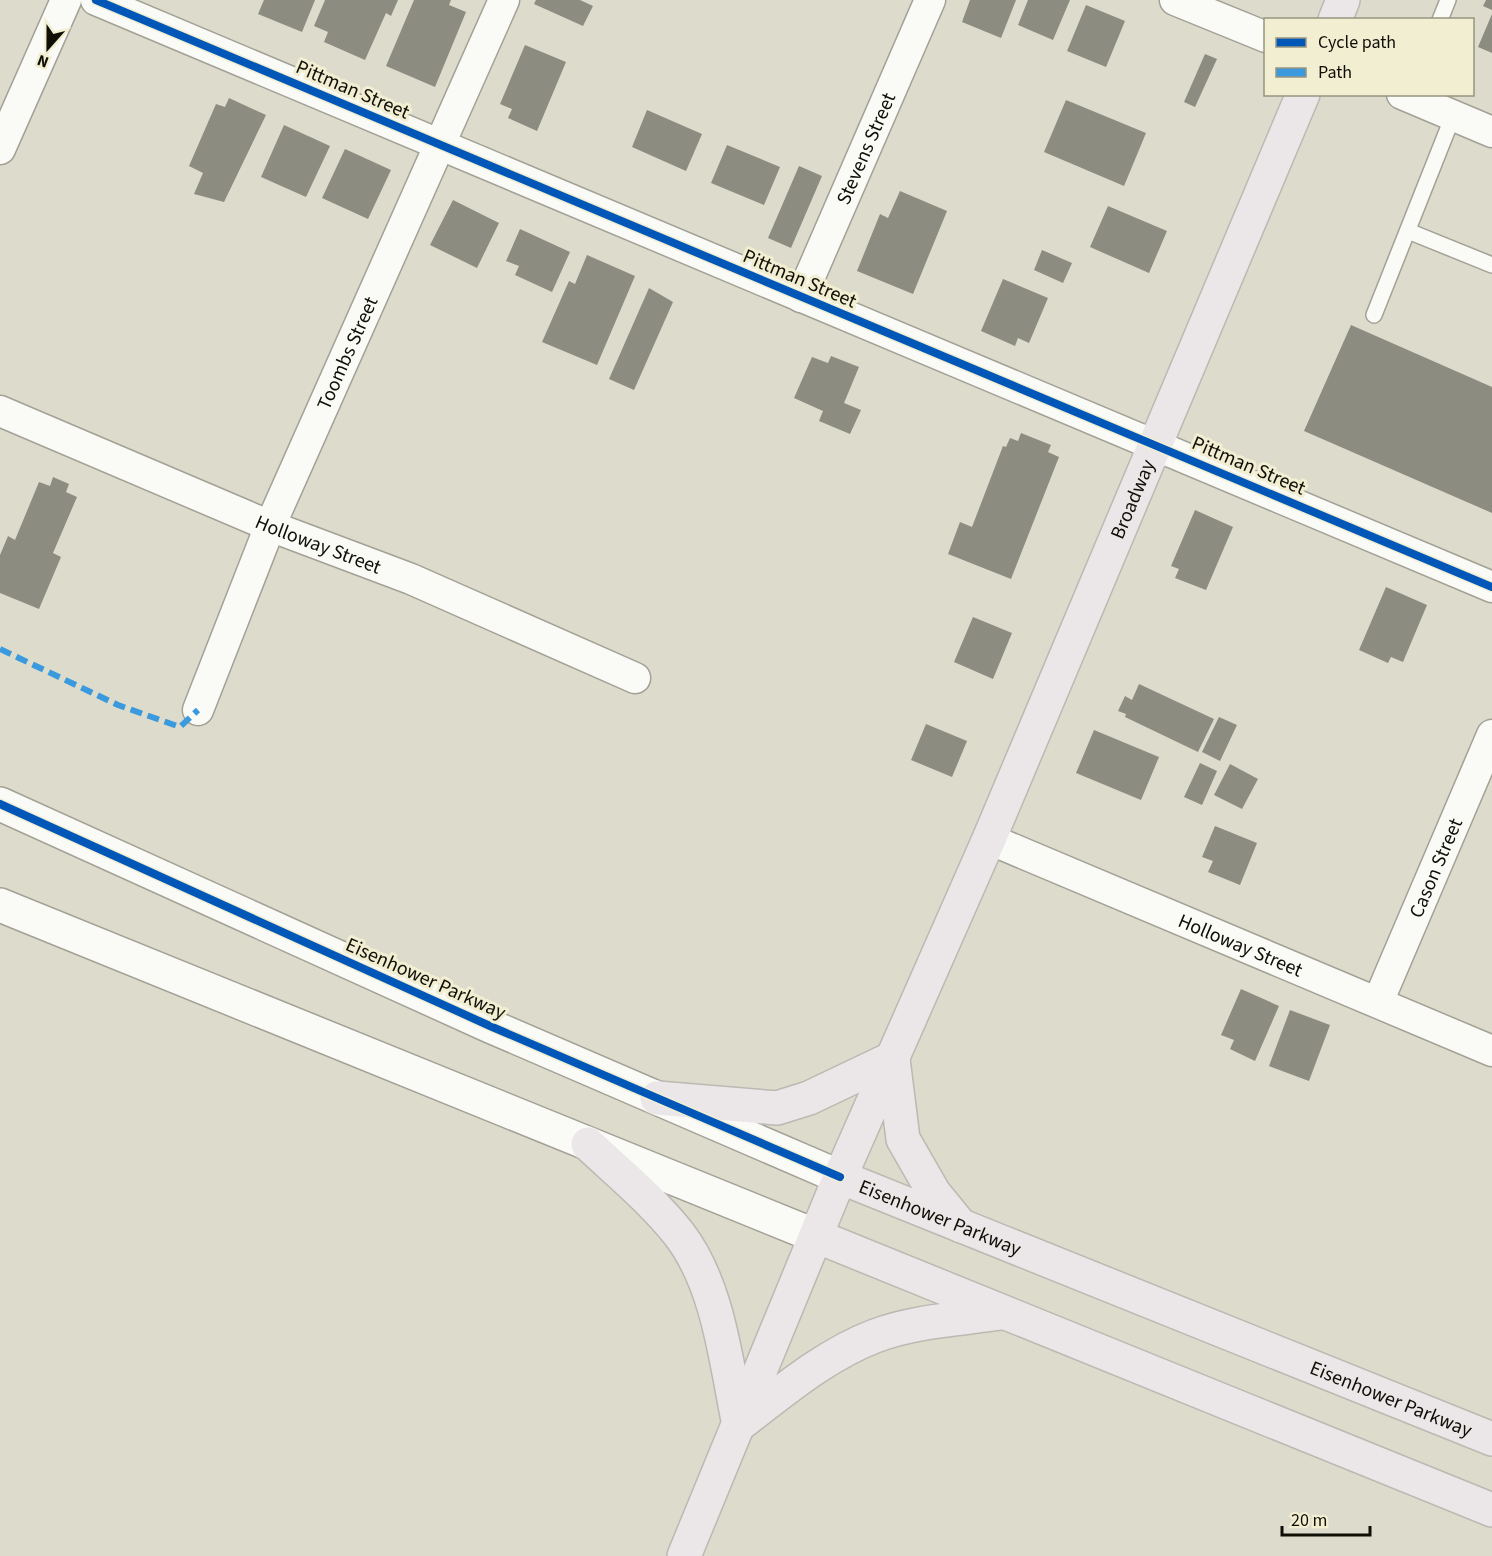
<svg xmlns="http://www.w3.org/2000/svg" width="1492" height="1556" viewBox="0 0 1492 1556" font-family="'Source Sans 3',sans-serif">
	<style>
		.building { fill: #8d8c81 }
		.lines { fill: none; stroke-linecap: round; stroke-linejoin: round }
		.service-casing { stroke: #a3a196; stroke-width: 18 }
		.minor-casing { stroke: #a3a196; stroke-width: 33 }
		.tertiary-casing { stroke: #a3a196; stroke-width: 36 }
		.primary-casing { stroke: #bab9b2; stroke-width: 36 }
		.service { stroke: #fafaf7; stroke-width: 15 }
		.minor { stroke: #fafaf7; stroke-width: 30 }
		.tertiary { stroke: #fafaf7; stroke-width: 33 }
		.primary { stroke: #ebe7e9; stroke-width: 33 }
		.quiet { stroke: #3a9add; stroke-width: 6; stroke-dasharray: 12 6; stroke-linecap: butt }
		.cycleway-casing { stroke: #f1eed2; stroke-width: 11 }
		.cycleway { stroke: #0057b8; stroke-width: 8 }
		.labels { text-anchor: middle; stroke-width: 6; stroke-linejoin: round; paint-order: stroke }
		.street-label { font-size: 20px; fill: #100f06; stroke: #f1eed2 }
	</style>
	<rect width="100%" height="100%" fill="#dddbcc"/>
	<g class="building">
		<path d="M 264,0 L 315,0 L 302,32 L 258,14 Z"/>
		<path d="M 325,0 L 398,0 L 391,16 L 386,13 L 365,60 L 324,42 L 328,32 L 314,26 Z"/>
		<path d="M 414,0 L 451,0 L 449,5 L 466,12 L 435,87 L 386,66 Z"/>
		<path d="M 536,0 L 580,0 L 593,6 L 583,26 L 534,4 Z"/>
		<path d="M 970,0 L 1016,0 L 1001,38 L 962,22 Z"/>
		<path d="M 1028,0 L 1070,0 L 1053,40 L 1018,25 Z"/>
		<path d="M 1486,0 L 1492,0 L 1492,10 L 1483,6 Z"/>
		<path d="M 1086,5 L 1125,21 L 1106,67 L 1067,51 Z"/>
		<path d="M 1492,14 L 1492,53 L 1478,47 Z"/>
		<path d="M 525,45 L 566,62 L 537,131 L 508,118 L 512,109 L 500,104 Z"/>
		<path d="M 1205,54 L 1217,59 L 1195,107 L 1184,102 Z"/>
		<path d="M 229,98 L 266,115 L 224,202 L 194,194 L 203,173 L 189,166 L 216,104 L 225,107 Z"/>
		<path d="M 1066,100 L 1146,133 L 1124,186 L 1044,152 Z"/>
		<path d="M 647,110 L 702,134 L 686,171 L 632,147 Z"/>
		<path d="M 284,125 L 330,146 L 306,197 L 261,177 Z"/>
		<path d="M 727,145 L 780,167 L 764,205 L 711,183 Z"/>
		<path d="M 345,149 L 391,170 L 368,219 L 322,198 Z"/>
		<path d="M 799,166 L 822,176 L 791,248 L 768,238 Z"/>
		<path d="M 900,191 L 947,211 L 913,294 L 857,271 L 880,214 L 888,218 Z"/>
		<path d="M 453,200 L 499,223 L 477,268 L 430,245 Z"/>
		<path d="M 1108,206 L 1167,231 L 1149,273 L 1090,247 Z"/>
		<path d="M 520,229 L 570,252 L 552,292 L 515,275 L 519,266 L 506,261 Z"/>
		<path d="M 1042,250 L 1072,263 L 1063,283 L 1034,270 Z"/>
		<path d="M 587,255 L 635,276 L 597,365 L 542,342 L 569,281 L 575,284 Z"/>
		<path d="M 1003,279 L 1048,298 L 1029,343 L 1018,338 L 1015,346 L 981,331 Z"/>
		<path d="M 649,288 L 673,302 L 634,390 L 609,379 Z"/>
		<path d="M 1351,325 L 1492,387 L 1492,513 L 1304,431 Z"/>
		<path d="M 831,356 L 859,367 L 844,403 L 861,410 L 850,434 L 819,421 L 823,411 L 794,398 L 812,357 L 828,363 Z"/>
		<path d="M 1021,433 L 1051,445 L 1048,452 L 1059,457 L 1011,579 L 948,554 L 960,522 L 972,527 L 1003,446 L 1006,447 L 1010,438 L 1018,441 Z"/>
		<path d="M 53,477 L 69,484 L 66,492 L 77,497 L 53,553 L 61,557 L 39,609 L 0,593 L 0,555 L 8,536 L 15,540 L 39,482 L 50,486 Z"/>
		<path d="M 1195,510 L 1233,527 L 1206,590 L 1175,578 L 1179,569 L 1171,566 Z"/>
		<path d="M 1386,587 L 1427,605 L 1403,662 L 1391,657 L 1388,663 L 1359,650 Z"/>
		<path d="M 973,617 L 1012,633 L 993,679 L 954,662 Z"/>
		<path d="M 1139,684 L 1214,719 L 1198,752 L 1125,717 L 1126,714 L 1118,711 L 1125,696 L 1132,700 Z"/>
		<path d="M 1219,717 L 1237,725 L 1220,761 L 1202,752 Z"/>
		<path d="M 926,724 L 967,741 L 952,777 L 911,760 Z"/>
		<path d="M 1094,730 L 1159,757 L 1141,800 L 1076,773 Z"/>
		<path d="M 1200,763 L 1217,771 L 1202,805 L 1184,797 Z"/>
		<path d="M 1230,764 L 1258,779 L 1242,809 L 1214,795 Z"/>
		<path d="M 1215,826 L 1257,843 L 1240,885 L 1208,872 L 1213,861 L 1202,857 Z"/>
		<path d="M 1241,989 L 1279,1006 L 1255,1061 L 1230,1049 L 1234,1040 L 1221,1035 Z"/>
		<path d="M 1290,1010 L 1330,1025 L 1309,1081 L 1269,1066 Z"/>
	</g>
	<g class="lines">
		<g class="service-casing">
			<g id="service">
				<path d="M 1440,20 L 1448,0"/>
				<path d="M 1408,231 L 1492,265"/>
				<path d="M 1374,315 L 1453,116"/>
			</g>
		</g>
		<g class="minor-casing">
			<g id="minor">
				<path d="M 96,0 L 1492,587"/>
				<path d="M 1175,0 L 1266,37"/>
				<path d="M 1402,94 L 1492,132"/>
				<path d="M 0,149 L 66,0"/>
				<path id="s1" d="M 801,297 L 930,0"/>
				<path id="s2" d="M 0,411 L 270,526 L 411,579 L 635,678"/>
				<path id="s3" d="M 198,710 L 270,526 L 504,0"/>
				<path id="s4" d="M 989,839 L 1492,1051"/>
				<path id="s5" d="M 1378,1002 L 1492,735"/>
			</g>
		</g>
		<g class="tertiary-casing">
			<g id="tertiary">
				<path d="M 0,804 L 490,1026 L 840,1177"/>
				<path d="M 0,905 L 816,1236"/>
			</g>
		</g>
		<g class="primary-casing">
			<g id="primary">
				<path d="M 1335,20 L 1343,0"/>
				<path d="M 893,1059 L 903,1139 L 934,1193 L 961,1226"/>
				<path d="M 657,1098 L 777,1108 L 809,1098 L 893,1058"/>
				<path d="M 588,1144 C 619,1173 653,1201 679,1234 C 719,1286 726,1363 739,1425"/>
				<path id="s6" d="M 840,1177 L 1492,1439"/>
				<path d="M 816,1236 L 1492,1510"/>
				<path d="M 740,1424 C 782,1392 825,1355 875,1336 C 914,1321 960,1319 1001,1313"/>
				<path id="s7" d="M 684,1556 L 840,1177 L 989,839 L 1303,94"/>
			</g>
		</g>
		<use href="#service" class="service"/>
		<use href="#minor" class="minor"/>
		<use href="#tertiary" class="tertiary"/>
		<use href="#primary" class="primary"/>
		<path class="quiet" d="M 0,649 L 118,705 L 180,727 L 198,710"/>
		<g class="cycleway-casing">
			<g id="cycleway">
				<path d="M 96,0 L 1492,587"/>
				<path d="M 0,804 L 490,1026 L 840,1177"/>
			</g>
		</g>
		<use href="#cycleway" class="cycleway"/>
	</g>
	<g class="labels">
		<g class="street-label">
			<text transform="translate(353 89) rotate(23)" y="7">Pittman Street</text>
			<text dy="7" stroke="none"><textPath href="#s1" startOffset="162">Stevens Street</textPath></text>
			<text transform="translate(800 278) rotate(23)" y="7">Pittman Street</text>
			<text dy="7" stroke="none"><textPath href="#s3" startOffset="387">Toombs Street</textPath></text>
			<text transform="translate(1249 465) rotate(23)" y="7">Pittman Street</text>
			<text dy="7" stroke="none"><textPath href="#s7" startOffset="1148">Broadway</textPath></text>
			<text dy="7" stroke="none"><textPath href="#s2" startOffset="345">Holloway Street</textPath></text>
			<text dy="7" stroke="none"><textPath href="#s5" startOffset="146">Cason Street</textPath></text>
			<text dy="7" stroke="none"><textPath href="#s4" startOffset="273">Holloway Street</textPath></text>
			<text transform="translate(426 978) rotate(24)" y="7">Eisenhower Parkway</text>
			<text dy="7" stroke="none"><textPath href="#s6" startOffset="108">Eisenhower Parkway</textPath></text>
			<text dy="7" stroke="none"><textPath href="#s6" startOffset="594">Eisenhower Parkway</textPath></text>
		</g>
	</g>
	<rect x="1264" y="18" width="210" height="78" fill="#f1eed2" stroke="#979580" stroke-width="1.5"/>
	<rect x="1276" y="38" width="30" height="9" fill="#0057b8" stroke="#979580" stroke-width="1.5"/>
	<text x="1318" y="48" font-size="18" fill="#100f06">Cycle path</text>
	<rect x="1276" y="68" width="30" height="9" fill="#3a9add" stroke="#979580" stroke-width="1.5"/>
	<text x="1318" y="78" font-size="18" fill="#100f06">Path</text>
	<g transform="translate(48 48) rotate(201)" stroke="#f1eed2" stroke-width="4.5" paint-order="stroke">
	<path d="M0-4.5L10 22L0 15L-10 22Z" fill="#100f06"/>
	<text y="-9" font-size="16" font-weight="bold" text-anchor="middle" fill="#100f06">N</text>
	</g>
	<path d="M1282 1526v9h88v-9" fill="none" stroke="#100f06" stroke-width="3"/>
	<text x="1291" y="1526" font-size="18" fill="#100f06" stroke="#f1eed2" stroke-width="4.5" paint-order="stroke">20 m</text>
</svg>
